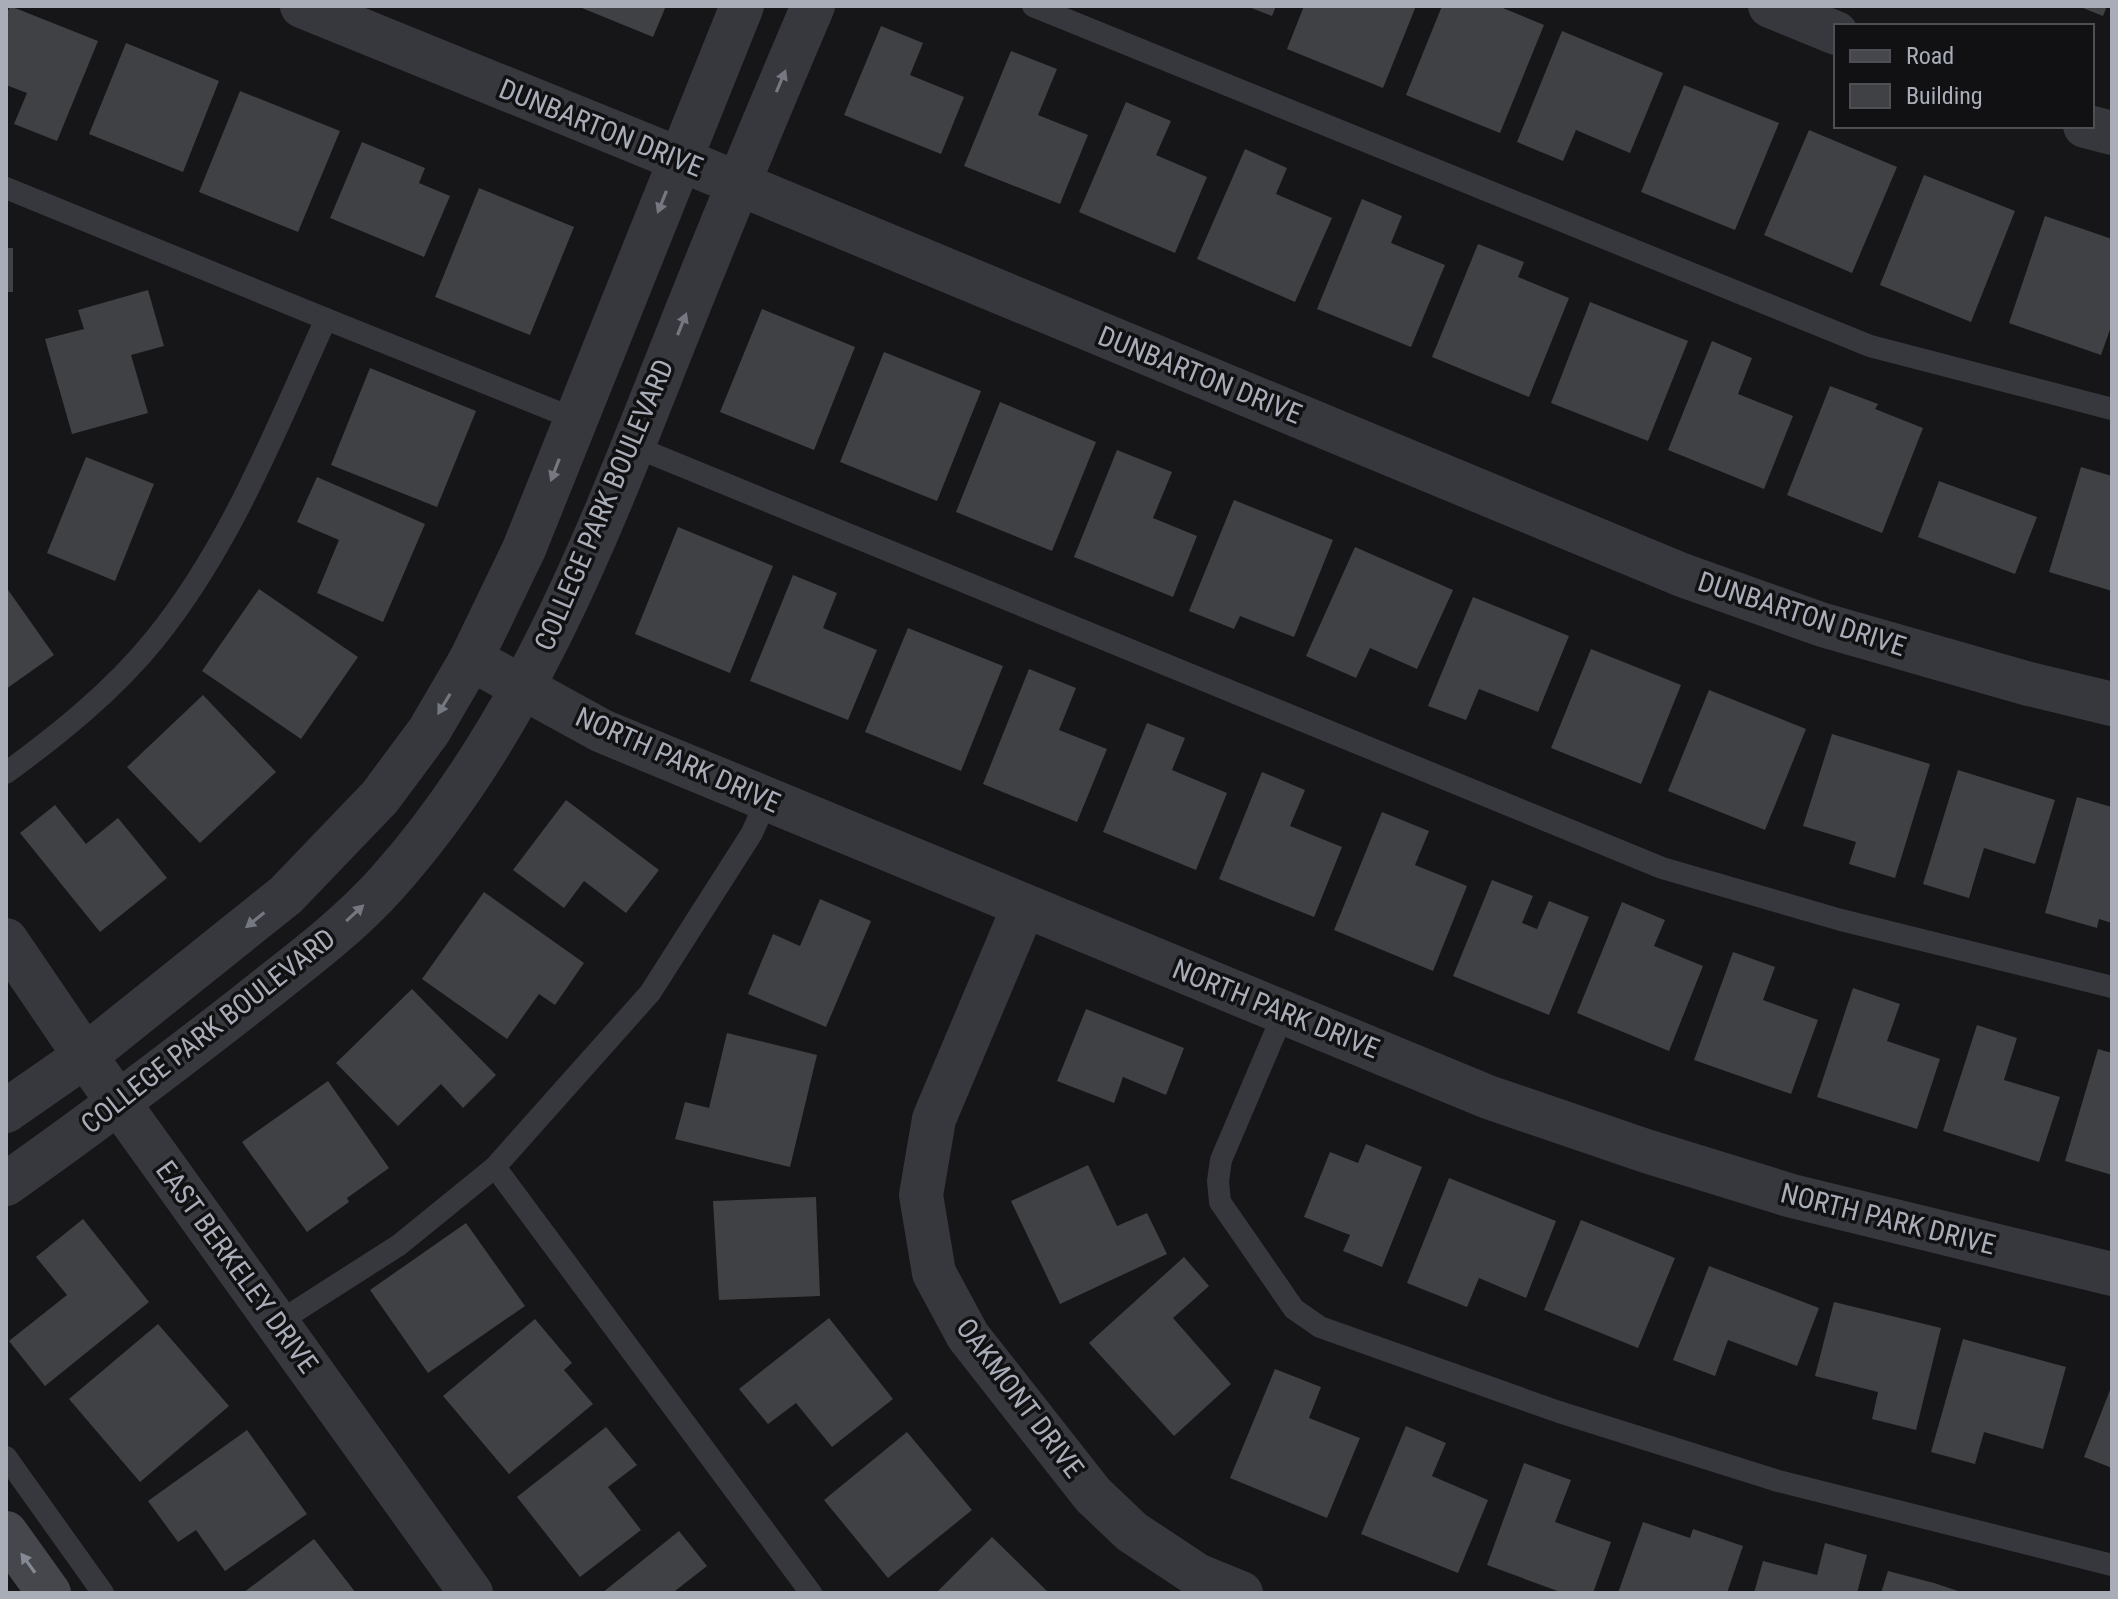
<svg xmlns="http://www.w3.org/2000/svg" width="2118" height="1599" font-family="'Roboto Condensed',sans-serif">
  <rect width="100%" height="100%" fill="#161618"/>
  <g fill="#404145">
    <path d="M10,6L98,41L57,141L14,124L27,93L6,85V16Z"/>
    <path d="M577,6H666L653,37Z"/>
    <path d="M1246,6H1276L1272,16Z"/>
    <path d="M1304,6H1416L1383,88L1287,49Z"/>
    <path d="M1442,6H1498L1544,25L1500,133L1406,95Z"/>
    <path d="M2078,6H2107L2103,16Z"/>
    <path d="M881,26L923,43L910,75L964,97L941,154L844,115Z"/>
    <path d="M1562,31L1663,73L1630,153L1576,130L1563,161L1517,142Z"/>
    <path d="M126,43L219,81L183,172L89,134Z"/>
    <path d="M1011,51L1057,69L1038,115L1088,135L1060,204L964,166Z"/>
    <path d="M1684,85L1779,123L1735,230L1641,192Z"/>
    <path d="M240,91L340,131L298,232L199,192Z"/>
    <path d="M1126,102L1171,121L1156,155L1207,177L1175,253L1079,212Z"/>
    <path d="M1809,130L1897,167L1852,273L1764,235Z"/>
    <path d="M362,142L425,168L419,183L450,196L424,257L330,218Z"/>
    <path d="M1245,149L1287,168L1276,194L1332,218L1295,302L1197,259Z"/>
    <path d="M1924,175L2015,211L1971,322L1880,285Z"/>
    <path d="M479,188L574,227L530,335L435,297Z"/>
    <path d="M1362,199L1402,216L1391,243L1445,265L1411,347L1317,309Z"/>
    <path d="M2045,216L2112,239V324L2101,355L2009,323Z"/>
    <path d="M1478,244L1524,262L1518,277L1569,298L1529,397L1432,357Z"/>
    <rect x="6" y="248" width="7" height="44"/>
    <path d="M148,290L164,346L131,355L148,413L72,434L45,339L84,329L78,310Z"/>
    <path d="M1590,302L1688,341L1648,441L1551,403Z"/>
    <path d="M762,309L855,347L814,450L720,412Z"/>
    <path d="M1712,341L1752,358L1738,394L1793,416L1764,489L1668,450Z"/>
    <path d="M884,352L981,391L937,501L840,462Z"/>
    <path d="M370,368L476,411L437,507L331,465Z"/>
    <path d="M1830,386L1878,404L1875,409L1923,428L1882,533L1787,495Z"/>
    <path d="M1000,402L1096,442L1052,551L956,512Z"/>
    <path d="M1117,450L1172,472L1153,518L1197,536L1173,597L1074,557Z"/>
    <path d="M86,457L154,484L115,581L47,553Z"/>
    <path d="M2081,467L2112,476V591L2049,572Z"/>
    <path d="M317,477L425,524L383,622L317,593L339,540L297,522Z"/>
    <path d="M1939,481L2037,517L2015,574L1918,537Z"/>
    <path d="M1234,500L1333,540L1294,637L1240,616L1234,629L1189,611Z"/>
    <path d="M678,527L773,566L730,673L635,634Z"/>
    <path d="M1355,547L1453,590L1417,669L1370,648L1356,678L1306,656Z"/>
    <path d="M793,575L837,593L823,628L877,650L848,720L750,681Z"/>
    <path d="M6,587L54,655L6,689Z"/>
    <path d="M259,589L358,657L301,739L202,671Z"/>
    <path d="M1473,597L1569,636L1538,712L1479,689L1466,720L1428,706Z"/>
    <path d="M908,628L1003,666L961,771L865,732Z"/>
    <path d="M1591,649L1681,685L1641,784L1551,748Z"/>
    <path d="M1029,669L1076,688L1059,730L1107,749L1077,822L983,784Z"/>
    <path d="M1709,690L1806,729L1765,830L1668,791Z"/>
    <path d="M203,695L276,772L200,843L127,767Z"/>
    <path d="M1147,723L1185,738L1172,770L1227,793L1196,870L1103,832Z"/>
    <path d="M1832,734L1930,764L1895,878L1849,864L1856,842L1803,826Z"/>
    <path d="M1958,770L2055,800L2035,864L1984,848L1969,898L1923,884Z"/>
    <path d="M1262,772L1305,790L1290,826L1342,847L1314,917L1219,879Z"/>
    <path d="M2077,797L2112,807V923L2099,919L2097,928L2045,913Z"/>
    <path d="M566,800L659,870L626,913L584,881L564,908L513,870Z"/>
    <path d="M55,805L86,844L118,818L167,878L100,932L20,833Z"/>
    <path d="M1382,812L1429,831L1415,865L1467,886L1433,971L1334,930Z"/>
    <path d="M1492,880L1533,896L1522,923L1537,929L1549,901L1589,917L1549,1015L1453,976Z"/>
    <path d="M484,892L584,963L555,1005L539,994L507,1039L422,979Z"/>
    <path d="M820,899L871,921L826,1027L748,994L773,934L800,946Z"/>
    <path d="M1622,902L1665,920L1654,946L1703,966L1669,1051L1577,1013Z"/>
    <path d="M1733,952L1775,967L1763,1000L1818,1020L1791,1094L1694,1060Z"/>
    <path d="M1853,988L1900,1004L1887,1041L1940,1059L1917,1129L1817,1097Z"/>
    <path d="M412,989L496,1075L463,1108L441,1084L398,1126L336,1063Z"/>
    <path d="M1086,1009L1184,1048L1166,1095L1123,1077L1114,1103L1057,1081Z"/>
    <path d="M1977,1025L2017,1038L2004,1080L2060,1097L2039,1162L1943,1131Z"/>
    <path d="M727,1033L817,1055L790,1167L675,1139L685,1102L709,1108Z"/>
    <path d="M2098,1049L2112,1053V1175L2065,1161Z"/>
    <path d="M328,1081L389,1168L347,1198L349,1202L307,1232L242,1142Z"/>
    <path d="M1366,1144L1422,1167L1382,1267L1343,1251L1350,1235L1304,1217L1330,1152L1358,1163Z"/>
    <path d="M1088,1165L1117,1226L1147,1213L1167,1254L1060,1304L1011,1201Z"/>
    <path d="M1449,1178L1556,1221L1526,1298L1479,1278L1467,1307L1407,1283Z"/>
    <path d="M816,1197L820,1296L719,1300L713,1201Z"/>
    <path d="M83,1219L149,1302L45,1386L9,1341L67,1295L36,1257Z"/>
    <path d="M1581,1220L1675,1258L1638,1348L1544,1310Z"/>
    <path d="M466,1223L525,1306L428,1373L370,1290Z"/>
    <path d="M1184,1257L1209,1286L1173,1318L1231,1384L1174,1436L1089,1343Z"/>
    <path d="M1709,1266L1819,1308L1797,1366L1728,1340L1715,1376L1673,1360Z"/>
    <path d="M1834,1302L1941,1328L1916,1430L1872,1419L1878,1392L1815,1376Z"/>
    <path d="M829,1318L893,1399L832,1447L796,1403L768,1424L739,1389Z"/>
    <path d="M535,1319L572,1363L564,1370L593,1404L509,1474L443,1396Z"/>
    <path d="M158,1324L229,1406L140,1482L69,1399Z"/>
    <path d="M1963,1339L2066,1367L2043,1449L1984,1432L1975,1464L1931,1452Z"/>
    <path d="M1275,1369L1321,1387L1309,1418L1360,1438L1327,1518L1230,1478Z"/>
    <path d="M2112,1385V1468L2084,1457Z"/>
    <path d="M1406,1426L1446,1443L1432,1476L1488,1500L1458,1573L1361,1534Z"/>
    <path d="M606,1427L637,1465L608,1487L641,1530L580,1577L517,1497Z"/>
    <path d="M247,1430L307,1514L225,1571L196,1530L178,1542L148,1501Z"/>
    <path d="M907,1432L972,1510L888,1578L824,1500Z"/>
    <path d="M1524,1463L1571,1480L1555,1522L1611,1542L1593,1593H1563L1487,1565Z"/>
    <path d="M1643,1522L1690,1538L1693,1529L1743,1546L1727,1593H1618Z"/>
    <path d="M679,1531L707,1566L675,1591L677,1593H602Z"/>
    <path d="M992,1537L1049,1593H936Z"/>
    <path d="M314,1539L356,1593H243Z"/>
    <path d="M1825,1543L1867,1555L1857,1593H1754L1763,1561L1817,1575Z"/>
    <path d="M1888,1571L1934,1583L1964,1593H1881Z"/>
  </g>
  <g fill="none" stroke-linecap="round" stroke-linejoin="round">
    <g stroke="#37383d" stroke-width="22">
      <path d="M1033,6L1870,346L2112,409"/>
      <path d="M6,188L326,319"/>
      <path d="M633,446L1662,868L1841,920L2112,987"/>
      <path d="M6,773C59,734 113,691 155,639C231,545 276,429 326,319L575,419"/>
      <path d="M767,799L752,833L650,993L495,1167L811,1593"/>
      <path d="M1284,1012L1221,1160L1218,1181L1220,1202L1294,1309L1320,1327L1559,1412L1778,1481L2112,1565"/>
      <path d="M277,1323L399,1245L495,1167"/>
      <path d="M6,1457L103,1593"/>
    </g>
    <g stroke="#37383d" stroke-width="44">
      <path d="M302,6L679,159L1682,575L1823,625L2029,684L2112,704"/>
      <path d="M1770,6L1836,33"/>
      <path d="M2085,126L2112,133"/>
      <path d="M471,659L602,731L1488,1097L1646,1151L1792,1196L2112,1274"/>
      <path d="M1024,906L934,1119L921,1195L934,1273L968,1336L1093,1495L1132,1532L1197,1575L1241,1593"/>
      <path d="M6,940L85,1056L471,1593"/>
    </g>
    <g stroke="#37383d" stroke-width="44">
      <path d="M6,1111L85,1056L286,895L380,797L429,731L471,659L524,549L742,6"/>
      <path d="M6,1184C87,1127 165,1068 242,1008C292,968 345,930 387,883C523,731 596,540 670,353C716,237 764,121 813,6"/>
    </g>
    <path stroke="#45474d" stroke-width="44" d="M6,1533L49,1593"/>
  </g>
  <defs><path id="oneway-solid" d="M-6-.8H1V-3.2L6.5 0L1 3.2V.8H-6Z" transform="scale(2)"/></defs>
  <g fill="#757881">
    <use href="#oneway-solid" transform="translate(781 81) rotate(-67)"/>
    <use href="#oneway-solid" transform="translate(662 202) rotate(112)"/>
    <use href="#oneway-solid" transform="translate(682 324) rotate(-68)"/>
    <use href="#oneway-solid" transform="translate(555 470) rotate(111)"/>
    <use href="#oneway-solid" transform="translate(444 704) rotate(121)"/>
    <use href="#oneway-solid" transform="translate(355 913) rotate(-43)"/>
    <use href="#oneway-solid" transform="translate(255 920) rotate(141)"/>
  </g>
  <use fill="#858993" href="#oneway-solid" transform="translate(28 1563) rotate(-126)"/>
  <g text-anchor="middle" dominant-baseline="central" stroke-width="7" stroke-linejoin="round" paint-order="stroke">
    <g font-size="28" fill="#a8adb8" stroke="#111113">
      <text transform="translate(601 128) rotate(22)">DUNBARTON DRIVE</text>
      <text transform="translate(1200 375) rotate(22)">DUNBARTON DRIVE</text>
      <text transform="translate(604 505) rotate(-67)">COLLEGE PARK BOULEVARD</text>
      <text transform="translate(1802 614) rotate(18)">DUNBARTON DRIVE</text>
      <text transform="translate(678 760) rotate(24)">NORTH PARK DRIVE</text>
      <text transform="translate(1276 1009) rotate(22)">NORTH PARK DRIVE</text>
      <text transform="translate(208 1031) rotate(-38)">COLLEGE PARK BOULEVARD</text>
      <text transform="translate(1888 1219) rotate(14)">NORTH PARK DRIVE</text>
      <text transform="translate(237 1267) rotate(54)">EAST BERKELEY DRIVE</text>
      <text transform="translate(1020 1398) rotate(53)">OAKMONT DRIVE</text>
    </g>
  </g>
  <rect width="2118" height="1599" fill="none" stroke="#a8adb8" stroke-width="16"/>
  <rect x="1834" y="24" width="260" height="104" fill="#111113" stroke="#4d4f55" stroke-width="2"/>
  <rect x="1850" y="50" width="40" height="12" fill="#45474d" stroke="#4d4f55" stroke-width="2"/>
  <text x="1906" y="64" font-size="24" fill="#a8adb8">Road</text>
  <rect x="1850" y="84" width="40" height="24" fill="#404145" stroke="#4d4f55" stroke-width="2"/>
  <text x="1906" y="104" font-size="24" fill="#a8adb8">Building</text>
</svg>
